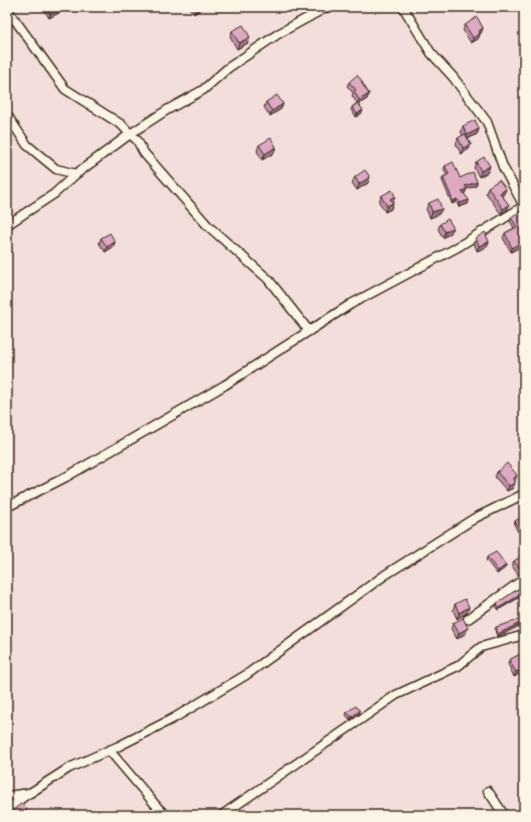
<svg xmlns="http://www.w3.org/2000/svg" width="531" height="822" font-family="'Patrick Hand',sans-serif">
  <rect width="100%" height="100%" fill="#f3dedb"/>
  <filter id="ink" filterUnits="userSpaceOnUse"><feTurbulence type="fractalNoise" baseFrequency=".025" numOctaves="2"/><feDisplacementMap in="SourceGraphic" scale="8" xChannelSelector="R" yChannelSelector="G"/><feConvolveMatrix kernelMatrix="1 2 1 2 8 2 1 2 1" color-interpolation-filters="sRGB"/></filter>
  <g filter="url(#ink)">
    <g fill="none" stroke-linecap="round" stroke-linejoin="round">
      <defs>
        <g id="minor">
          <path d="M7,9L65,89L122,125L130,134L167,110L203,90L228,68L278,34L327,7"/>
          <path d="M7,115L27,145L56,169L76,174L130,134L137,140L144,153L208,226L268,279L309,331"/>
          <path d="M7,225L54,194L76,174"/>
          <path d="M7,507L66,477L225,385L351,304L456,248L524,206L503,167L487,122L453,77L431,53L403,7"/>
          <path d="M468,619L524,579"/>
          <path d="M109,750L159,809L154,815"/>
          <path d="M488,791L504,815"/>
          <path d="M7,796L30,793L69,768L119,746L174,718L246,675L385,575L475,518L524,494"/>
          <path d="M7,809L29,793"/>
          <path d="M159,809L166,815"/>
          <path d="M222,815L396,695L458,666L481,647L524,635"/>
        </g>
      </defs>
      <use href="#minor" stroke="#3b2a1e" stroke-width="11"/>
      <use href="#minor" stroke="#fcf5e5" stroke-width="8"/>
    </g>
    <g fill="#be91a8" stroke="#3b2a1e">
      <path d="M42,7H60L59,13L49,18Z"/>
      <path d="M191,7H202L201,9L194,14L190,9Z"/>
      <path d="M465,25L483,28L481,33L480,34L478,39L471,43L463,30Z"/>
      <path d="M232,31L248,43L237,49L230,37Z"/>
      <path d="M349,82H362L369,94L367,99L359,104L362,113L356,117L351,110L352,107L357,103L352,96L353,93L347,86Z"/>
      <path d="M266,102L283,104L281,109L270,116L264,107Z"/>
      <path d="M463,126L479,129L477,134L468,139L471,144L469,149L461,154L456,144L458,138L463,136L461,132Z"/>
      <path d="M259,145L276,147L274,153L262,160L257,151Z"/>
      <path d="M476,162L488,172L479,177L474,168Z"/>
      <path d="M445,166L460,178L477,182L476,186L466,189L465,193H464L468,204L459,207L456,202L452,204L442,180L443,177L447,175L444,170Z"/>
      <path d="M355,177L368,183L357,190L352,183Z"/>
      <path d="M488,187L504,194L502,196L509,205L507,210L501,214L486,193Z"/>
      <path d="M381,196L393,202L391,209L385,212L379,202Z"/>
      <path d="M429,203L439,214L430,218L426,209Z"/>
      <path d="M524,214V241H523L522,246L511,252L503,238L505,233L514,228L510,221L511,217Z"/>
      <path d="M440,224L451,233L443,238L438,229Z"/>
      <path d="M101,238L115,242L113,247L105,252L99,243Z"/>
      <path d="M476,238L489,242L487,247L477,251L474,243Z"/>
      <path d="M497,472L515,481L513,488L507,491L495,477Z"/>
      <path d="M524,520L518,532L514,524L515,521Z"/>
      <path d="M524,556V574L519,576L512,566L514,561Z"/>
      <path d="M487,557L506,565L505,568L497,574L486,560Z"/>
      <path d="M520,597L498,610L496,606L497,603Z"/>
      <path d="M455,604L467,613L457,619L453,610Z"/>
      <path d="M453,623L466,633L457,639L451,629Z"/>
      <path d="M521,625L497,637L495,630L496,627Z"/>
      <path d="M524,639V671L514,677L508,664L509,660L523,653L520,644L522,640Z"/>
      <path d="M347,712L359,714L350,720L346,715Z"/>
      <path d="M27,809L26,812L22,815H14L12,813L13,810Z"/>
    </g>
    <g fill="#9b7688" stroke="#3b2a1e">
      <path d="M202,7L201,9L194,14L195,12Z"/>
      <path d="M61,9L59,13L49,18L50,14Z"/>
      <path d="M483,28L481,33L480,34L478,39L471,43L473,38L479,31Z"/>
      <path d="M250,37L248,43L237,49L239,43Z"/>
      <path d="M369,94L367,99L357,105L359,100Z"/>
      <path d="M283,104L281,109L270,116L272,111Z"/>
      <path d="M363,110L362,113L356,117L357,114Z"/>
      <path d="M479,129L477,134L465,140L467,135Z"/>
      <path d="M471,144L469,149L461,154L463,148Z"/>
      <path d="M276,147L274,153L262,160L265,154Z"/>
      <path d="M490,166L488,172L479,177L481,171Z"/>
      <path d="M370,177L368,183L357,190L359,184Z"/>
      <path d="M477,182L476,186L464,190L465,186Z"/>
      <path d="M467,189L465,193L461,195L462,191Z"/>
      <path d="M506,189L504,194L498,198L500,193Z"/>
      <path d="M395,196L393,202L388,204L390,199Z"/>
      <path d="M457,199L456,202L452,204L453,201Z"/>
      <path d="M469,200L468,204L459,207L460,203Z"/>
      <path d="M393,203L391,209L385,212L387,206Z"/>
      <path d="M509,205L507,210L501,214L503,209Z"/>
      <path d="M442,209L439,214L430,218L432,212Z"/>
      <path d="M453,227L451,233L443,238L445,232Z"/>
      <path d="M524,237V241L521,242L523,241L522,246L511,252L512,248Z"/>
      <path d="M115,242L113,247L105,252L107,247Z"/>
      <path d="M489,242L487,247L477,251L479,246Z"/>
      <path d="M517,475L515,481L511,484L513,479Z"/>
      <path d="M515,483L513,488L507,491L509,486Z"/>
      <path d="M524,527V529L518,532L519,529Z"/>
      <path d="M506,565L505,568L497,574L498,571Z"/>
      <path d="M524,569V574L519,576L521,570Z"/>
      <path d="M521,594L520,597L498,610L499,608Z"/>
      <path d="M469,607L467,613L457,619L459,613Z"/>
      <path d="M522,622L521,625L497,637L498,634Z"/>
      <path d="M468,628L466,633L457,639L459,633Z"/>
      <path d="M524,668V671L514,677L516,672Z"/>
      <path d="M360,711L359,714L350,720L351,717Z"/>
      <path d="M27,809L26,812L22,815H20Z"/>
    </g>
    <g fill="#dda9c3" stroke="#3b2a1e">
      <path d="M46,7H60L61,9L50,14Z"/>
      <path d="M192,7H202L195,12Z"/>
      <path d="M477,17L483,28L479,31L480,33L473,38L465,25Z"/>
      <path d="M243,25L250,37L239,43L232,31Z"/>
      <path d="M357,75L362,81L361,82L369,94L359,100L354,91L356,90L349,82Z"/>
      <path d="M277,95L283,104L272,111L266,102Z"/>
      <path d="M358,103L363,110L357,114L352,107Z"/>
      <path d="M475,120L479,129L467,135L463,126Z"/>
      <path d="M465,134L471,144L463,148L458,138Z"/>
      <path d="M271,138L276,147L265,154L259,145Z"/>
      <path d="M484,157L490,166L481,171L476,162Z"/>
      <path d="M453,162L460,178L473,172L477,182L465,186L467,189L462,191L469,200L460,203L457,199L453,201L443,177L449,174L445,166Z"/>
      <path d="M365,170L370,177L359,184L355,177Z"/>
      <path d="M499,180L506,189L500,193L509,205L503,209L488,187Z"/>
      <path d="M392,190L395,196L390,199L393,203L387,206L381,196Z"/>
      <path d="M438,199L442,209L432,212L429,203Z"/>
      <path d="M522,210L524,214V237L522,239L523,241L512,248L505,233L517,227L511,217Z"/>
      <path d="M448,219L453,227L445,232L440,224Z"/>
      <path d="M485,232L489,242L479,246L476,238Z"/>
      <path d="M110,233L115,242L107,247L101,238Z"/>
      <path d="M507,463L517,475L513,479L515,483L509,486L497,472Z"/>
      <path d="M522,517L524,520V527L519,529L515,521Z"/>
      <path d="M496,552L506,565L498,571L487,557Z"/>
      <path d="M523,555L524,556V569L521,570L514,561Z"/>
      <path d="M518,589L521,594L499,608L497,603Z"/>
      <path d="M465,599L469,607L459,613L455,604Z"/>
      <path d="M463,618L468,628L459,633L453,623Z"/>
      <path d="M521,619L522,622L498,634L496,627Z"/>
      <path d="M524,639V647L522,640Z"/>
      <path d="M524,652V668L516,672L509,660Z"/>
      <path d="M356,706L360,711L351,717L347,712Z"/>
      <path d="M22,803L27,809L20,815H18L13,810Z"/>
    </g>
  </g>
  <rect width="531" height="822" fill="none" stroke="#fcf5e5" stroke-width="24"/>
  <rect x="12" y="12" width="507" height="798" fill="none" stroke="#3b2a1e" stroke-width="1.5" filter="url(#ink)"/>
</svg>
